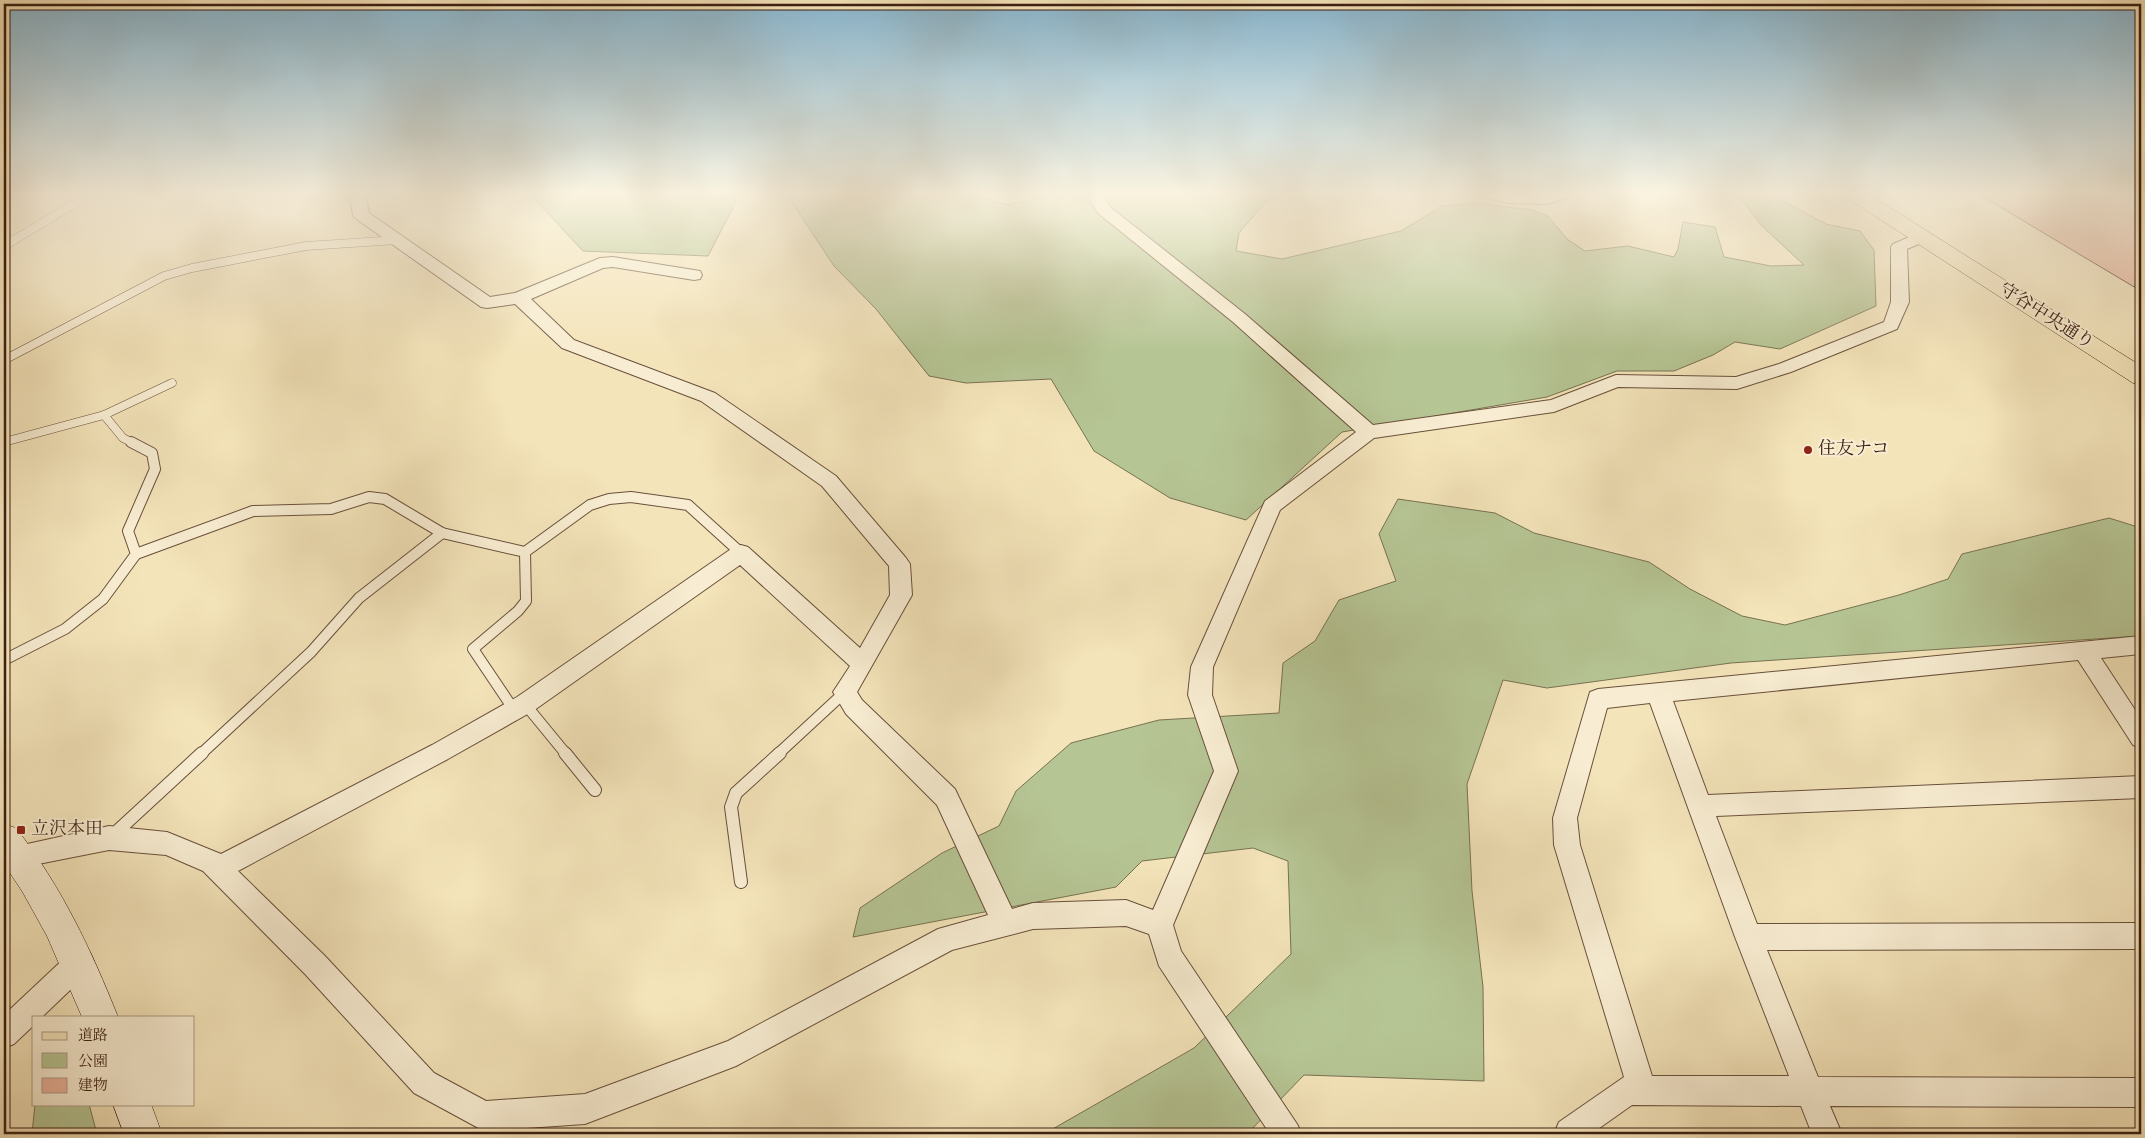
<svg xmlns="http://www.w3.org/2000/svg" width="2145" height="1138" font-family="'Sorts Mill Goudy','Noto Serif JP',serif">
  <rect width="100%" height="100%" fill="#f4e4ba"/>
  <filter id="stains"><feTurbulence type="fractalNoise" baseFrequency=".004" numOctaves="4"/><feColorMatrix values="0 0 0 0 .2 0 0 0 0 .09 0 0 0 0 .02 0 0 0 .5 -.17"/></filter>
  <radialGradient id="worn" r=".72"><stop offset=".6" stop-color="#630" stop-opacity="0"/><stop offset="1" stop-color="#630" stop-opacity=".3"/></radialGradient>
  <g fill="#b6c594" stroke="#787252">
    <path d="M528,192H741L708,256L583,251Z"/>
    <path d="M789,192H958L1009,205L1058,192H1282L1265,203L1239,233L1236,251L1282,259L1401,231L1442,206L1473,203L1533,210L1548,216L1567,239L1585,251L1628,246L1674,257L1678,249L1683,222L1715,227L1724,257L1771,266L1804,265L1763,227L1735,192H1767L1826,224L1860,231L1874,250L1876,306L1780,349L1735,342L1713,355L1674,371H1617L1547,397L1342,432L1246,520L1170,498L1094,451L1051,379L966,383L929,376L876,309L834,266L789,198Z"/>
    <path d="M1398,499L1495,513L1534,533L1649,562L1690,589L1742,616L1785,625L1899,595L1948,579L1962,554L2109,518L2141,528V636L1731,663L1547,688L1503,680L1467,784L1472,891L1483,987L1484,1081L1304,1075L1247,1134H1044L1194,1048L1291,954L1288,861L1253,848L1142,861L1116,887L853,937L860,908L942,853L999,826L1016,791L1071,743L1159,720L1279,713L1283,663L1315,641L1339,600L1396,581L1379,534Z"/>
    <path d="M35,1104H89L97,1134H32Z"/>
  </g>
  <path fill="#e9b29a" stroke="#3b1e11" d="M1975,192H2141V291Z"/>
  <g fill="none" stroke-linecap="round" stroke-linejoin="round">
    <defs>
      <g id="lane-far2">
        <path d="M4,246L94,192"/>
        <path d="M4,360L164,276L192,268L306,246L397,240"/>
        <path d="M104,415L123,438L133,443"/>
        <path d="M4,442L104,415L172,383"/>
      </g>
      <g id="lane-far1">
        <path d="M136,554L253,511L331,509L369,497L385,499L442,533L525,552L590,505L609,499L631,497L688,505L741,553"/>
        <path d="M4,660L65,629L103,599L136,554L128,531L155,469L152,453L131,442"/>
        <path d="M525,704L566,754"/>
        <path d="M514,710L473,649L518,611L526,601L525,552"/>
        <path d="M201,754L311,652L359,598L442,533"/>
        <path d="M778,754L845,692"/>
      </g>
      <g id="lane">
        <path d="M565,753L595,790"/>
        <path d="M112,836L202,753"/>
        <path d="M741,882L731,807L736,793L780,753"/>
      </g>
      <g id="street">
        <path d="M349,192H365L369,213L490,297L515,293L600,258L613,257L700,271L702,275L700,279L694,280L613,267L603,268L531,299L574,340L715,393L836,476L906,558L910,564L912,595L857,692L862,700L955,789L1012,909L1033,903L1126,900L1153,910L1214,771L1188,695L1191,667L1265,501L1356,432L1233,322L1098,213L1085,192H1101L1110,207L1245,314L1373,425L1551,400L1616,375L1736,377L1779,364L1884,322L1891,302V247L1893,244L1914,235H1926L1928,238L1926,241L1907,249L1909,302L1897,329L1791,372L1737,389L1618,387L1554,412L1374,438L1280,510L1213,667L1212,695L1238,771L1173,925L1181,951L1297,1124L1302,1134H1270L1159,966L1149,934L1126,926L1033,929L952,950L736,1066L585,1124L484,1131L414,1093L305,974L203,871L166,855L109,850L18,868L9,864L5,856L9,848L109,826L167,832L221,854L432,745L517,697L734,547L741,545L748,547L860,648L890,595L889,566L822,486L701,401L562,348L515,304L487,308L481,307L355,218L353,215ZM740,565L850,666L833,692L846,714L937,805L988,915L938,929L728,1041L585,1094L486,1101L434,1073L325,956L238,871L448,759L533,711Z"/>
        <path d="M1470,192L1547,194L1553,192H1577L1575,195L1548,204L1509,203L1472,195Z"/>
        <path d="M2141,636V654L2101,658L2141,719V748L2133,745L2078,660L1673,701L1708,795L2141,776V798L1716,816L1757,924L2141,923V949L1767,950L1818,1077L2141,1078V1107L1830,1106L1842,1134H1812L1801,1106L1632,1105L1591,1134H1554L1559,1122L1624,1077L1554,845L1553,818L1590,692L1598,689ZM1650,703L1735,937L1789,1076H1652L1580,845L1577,818L1607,708Z"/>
        <path d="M80,949L90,953L94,962L90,971L42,1017H34V1025L14,1044L4,1048V1015L70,953Z"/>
      </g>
      <g id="secondary">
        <path d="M4,824L16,828C61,886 91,949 118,1017H82L47,936L22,891L4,864Z"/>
        <path d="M113,1104H151L162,1134H124Z"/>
      </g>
      <path id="primary" d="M1841,192H1865L2141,366V385L2133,383L1844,196Z"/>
    </defs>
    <use href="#lane-far2" stroke="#69503b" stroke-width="9"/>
    <use href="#lane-far1" stroke="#69503b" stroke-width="12"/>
    <use href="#lane" stroke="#69503b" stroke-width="14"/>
    <use href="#street" stroke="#69503b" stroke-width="2"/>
    <use href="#secondary" stroke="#3b1e11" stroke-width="1"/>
    <use href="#primary" stroke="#3b1e11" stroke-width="1"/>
    <use href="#lane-far2" stroke="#f8edd2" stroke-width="8"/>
    <use href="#lane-far1" stroke="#f8edd2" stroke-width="10"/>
    <use href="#lane" stroke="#f8edd2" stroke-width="12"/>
    <use href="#street" fill="#f8edd2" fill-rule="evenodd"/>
    <use href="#secondary" fill="#f8edd2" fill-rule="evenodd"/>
    <use href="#primary" fill="#f4e4ba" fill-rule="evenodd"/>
  </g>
  <linearGradient id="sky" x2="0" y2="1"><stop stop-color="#89b8d2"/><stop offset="0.55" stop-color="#faf3e0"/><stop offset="1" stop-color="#faf3e0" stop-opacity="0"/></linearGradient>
  <rect width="2145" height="352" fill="url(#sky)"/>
  <g fill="#8f2418" stroke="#f8edd2" stroke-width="2">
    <circle cx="1808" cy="450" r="5"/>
    <rect x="16" y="825" width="10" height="10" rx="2.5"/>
  </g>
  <g text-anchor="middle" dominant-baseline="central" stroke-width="4" stroke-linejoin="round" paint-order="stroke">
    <g font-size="18" fill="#3b1e11" stroke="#f8edd2">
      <text transform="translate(2046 317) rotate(32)">守谷中央通り</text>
    </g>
    <g font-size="18" fill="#3b1e11" stroke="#f8edd2" text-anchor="start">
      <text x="1818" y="450">住友ナコ</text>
      <text x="31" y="830">立沢本田</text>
    </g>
  </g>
  <rect width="2145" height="1138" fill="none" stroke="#f4e4ba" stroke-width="20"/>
  <rect x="5" y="5" width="2135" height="1128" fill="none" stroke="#3b1e11" stroke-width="2.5"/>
  <rect x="10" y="10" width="2125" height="1118" fill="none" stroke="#3b1e11"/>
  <rect x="32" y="1016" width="162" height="90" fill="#f8edd2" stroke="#ac9a85"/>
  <rect x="42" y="1032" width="25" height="8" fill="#f4e4ba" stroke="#ac9a85"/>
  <text x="78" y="1040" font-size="15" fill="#3b1e11">道路</text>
  <rect x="42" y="1053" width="25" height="15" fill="#b6c594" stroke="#ac9a85"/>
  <text x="78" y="1066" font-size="15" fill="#3b1e11">公園</text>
  <rect x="42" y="1078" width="25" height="15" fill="#e9b29a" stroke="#ac9a85"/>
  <text x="78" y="1090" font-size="15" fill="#3b1e11">建物</text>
  <rect width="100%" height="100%" filter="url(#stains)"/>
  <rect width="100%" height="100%" fill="url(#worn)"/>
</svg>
